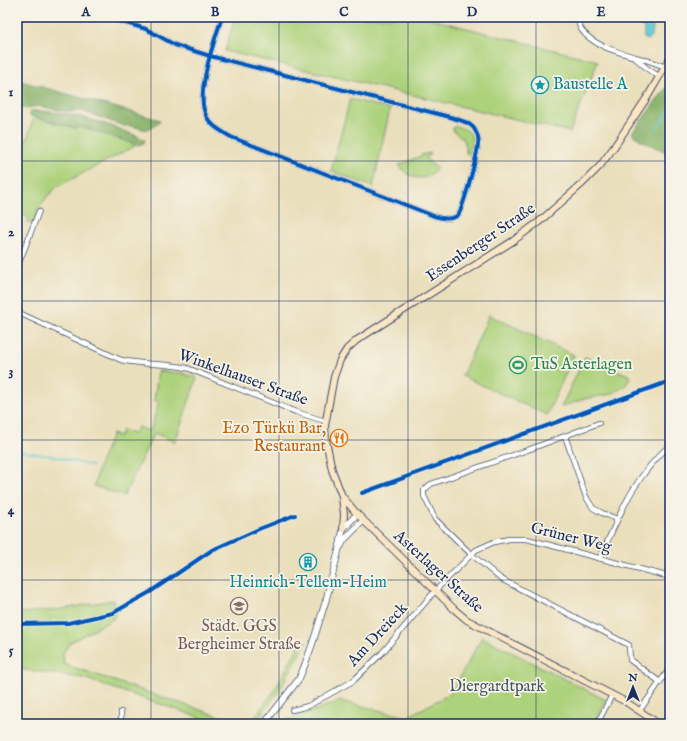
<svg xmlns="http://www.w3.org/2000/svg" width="687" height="741" font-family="'IM FELL English',serif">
  <rect width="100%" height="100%" fill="#f7f3e8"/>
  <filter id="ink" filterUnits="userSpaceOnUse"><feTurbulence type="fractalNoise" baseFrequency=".025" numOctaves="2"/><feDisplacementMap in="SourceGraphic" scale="8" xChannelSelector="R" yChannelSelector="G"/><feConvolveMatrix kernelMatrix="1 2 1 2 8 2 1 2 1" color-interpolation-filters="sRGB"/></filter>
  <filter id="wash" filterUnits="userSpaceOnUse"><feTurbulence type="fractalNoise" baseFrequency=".012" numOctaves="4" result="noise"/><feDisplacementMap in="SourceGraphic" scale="16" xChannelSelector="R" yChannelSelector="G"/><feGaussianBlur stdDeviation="0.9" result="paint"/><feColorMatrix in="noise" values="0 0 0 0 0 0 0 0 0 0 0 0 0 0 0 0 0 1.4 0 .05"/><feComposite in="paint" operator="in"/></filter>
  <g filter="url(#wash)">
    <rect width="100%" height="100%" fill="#eadfbb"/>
    <g fill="#add27c" stroke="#64806d">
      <path d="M235,17H423L598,61L570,132L225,51Z"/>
      <path d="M350,99L390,109L373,187L331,171Z"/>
      <path d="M34,117L75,128L81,126L135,143V146L55,188V189C43,199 38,210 32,224L27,222L28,217L17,213V138L27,140Z"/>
      <path d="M455,126C471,130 475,135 472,152L469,154L466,153C465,138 465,140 453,131V128Z"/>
      <path d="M430,153L431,155L426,157L430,163L437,168C425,184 409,179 399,165L421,156V155Z"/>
      <path d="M489,315L574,355L547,415L462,376Z"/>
      <path d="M585,357L631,376L626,385L612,394L584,399L561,407Z"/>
      <path d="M158,371L181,373L197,378L175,442L154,433L124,496L94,486L99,466L112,434L120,436L122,430L134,434L138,427L150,431L159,402L154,400Z"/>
      <path d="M113,600L115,614L113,619L71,642L63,653L64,664L242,724H219L83,678L17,669V613L57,610Z"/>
      <path d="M482,637L606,700L594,724H278L280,722L341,701L407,717L451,693Z"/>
      <path d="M302,640L307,641L278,693L254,724H250L274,691Z"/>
    </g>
    <g fill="#8ab46c" stroke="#527265">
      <path d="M17,80L160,120C146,138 141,124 124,126L79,110L68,112L39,106L17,109Z"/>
      <path d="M670,83V146L666,152L640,140L632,133Z"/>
      <path d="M30,111C65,110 113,124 145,140L144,143L138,145L81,127L75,128L34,117L30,116Z"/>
    </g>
    <path fill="#5ac7d0" stroke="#3a7b97" d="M640,17H652C653,25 655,35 647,40L644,38V29L638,23H640Z"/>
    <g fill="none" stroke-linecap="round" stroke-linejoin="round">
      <g stroke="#5ac7d0" stroke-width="1.5">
        <path d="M656,129L670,109"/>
        <path d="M17,451L52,456L92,466"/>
      </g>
    </g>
  </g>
  <g filter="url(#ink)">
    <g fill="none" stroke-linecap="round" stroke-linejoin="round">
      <defs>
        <g id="minor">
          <path d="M106,17L146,29L175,45L210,56L450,117C459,120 472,122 476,132C478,135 479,140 478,144C478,153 463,209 458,215C451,221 441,218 434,216L231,137C221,131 209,125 205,113C196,91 215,39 222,17"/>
          <path d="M576,17C578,21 579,25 581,29C597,53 641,55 665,67"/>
          <path d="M635,58L649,70L660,77"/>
          <path d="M17,268L39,211"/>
          <path d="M17,312L121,360C144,365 164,363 187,368L296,412L325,421"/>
          <path d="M599,423L533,448L431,484L424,490V496L435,519L471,554L501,579L629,645L630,660L660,682"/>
          <path d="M565,436L586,497L593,508L602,513L617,519"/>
          <path d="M600,558C620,514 633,478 670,445"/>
          <path d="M292,710L308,706L353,681L382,653L435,591L476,550L494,542L509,539H527L670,577"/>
          <path d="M640,710L670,668"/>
          <path d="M121,712V724"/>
          <path d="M597,724L612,695"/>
        </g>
        <g id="tertiary">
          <path d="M341,546L344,540L363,521"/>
          <path d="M264,724L299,679L304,667L313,642L326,600L339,549L343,529L357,514"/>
        </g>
        <g id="secondary">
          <path d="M342,497L344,514L343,529"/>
          <path d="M659,724L626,702L467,620L454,609L357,514L342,496L332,470L326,440L325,426L330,398L334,377L340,360L347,349L357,340L513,241L540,221L583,183L600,166L614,147L648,96L670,58"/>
        </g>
      </defs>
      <use href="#minor" stroke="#3a496c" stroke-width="6"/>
      <use href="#tertiary" stroke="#3a496c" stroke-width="7"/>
      <use href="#secondary" stroke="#3a496c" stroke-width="8"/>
      <use href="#minor" stroke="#fff" stroke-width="4.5"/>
      <use href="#tertiary" stroke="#fff" stroke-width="5.5"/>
      <use href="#secondary" stroke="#fbe6c4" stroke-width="6"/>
      <defs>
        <g id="cycleway">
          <path d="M106,17L146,29L175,45L210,56L450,117C459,120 472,122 476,132C478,135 479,140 478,144C478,153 463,209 458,215C451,221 441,218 434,216L231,137C221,131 209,125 205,113C196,91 215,39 222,17"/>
          <path d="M362,493L670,381"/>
          <path d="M17,624L68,623L113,613L150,592L212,550L259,529L295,515"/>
        </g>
      </defs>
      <use href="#cycleway" stroke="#f7f3e8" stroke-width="6"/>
      <use href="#cycleway" stroke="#0057b8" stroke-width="4"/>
    </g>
  </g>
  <path fill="none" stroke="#1b2f5e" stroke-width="1" stroke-opacity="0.55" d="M151,17V724M279,17V724M408,17V724M536,17V724M17,161H670M17,301H670M17,440H670M17,580H670"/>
  <defs>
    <symbol id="sight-ring" viewBox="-11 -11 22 22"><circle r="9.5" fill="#f7f3e8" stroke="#0f9aa8" stroke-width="1.5"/><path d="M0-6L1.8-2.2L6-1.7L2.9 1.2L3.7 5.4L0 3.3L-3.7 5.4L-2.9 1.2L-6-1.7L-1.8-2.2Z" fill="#0f9aa8"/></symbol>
    <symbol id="stadium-ring" viewBox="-11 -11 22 22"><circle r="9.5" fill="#f7f3e8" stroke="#2e9e5b" stroke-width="1.5"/><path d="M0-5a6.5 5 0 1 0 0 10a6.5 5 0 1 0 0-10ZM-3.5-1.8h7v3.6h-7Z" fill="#2e9e5b"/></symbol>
    <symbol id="restaurant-ring" viewBox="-11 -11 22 22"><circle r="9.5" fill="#f7f3e8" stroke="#e8710a" stroke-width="1.5"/><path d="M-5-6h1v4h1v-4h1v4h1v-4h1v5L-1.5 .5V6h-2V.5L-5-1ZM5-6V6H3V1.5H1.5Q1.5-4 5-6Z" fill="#e8710a"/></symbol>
    <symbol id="building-ring" viewBox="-11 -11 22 22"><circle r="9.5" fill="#f7f3e8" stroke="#0f9aa8" stroke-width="1.5"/><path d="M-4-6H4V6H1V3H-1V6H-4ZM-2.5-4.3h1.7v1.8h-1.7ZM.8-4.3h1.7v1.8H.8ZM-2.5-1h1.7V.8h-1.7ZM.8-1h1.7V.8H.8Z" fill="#0f9aa8"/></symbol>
    <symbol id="school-ring" viewBox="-11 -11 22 22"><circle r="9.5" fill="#f7f3e8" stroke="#8d6e63" stroke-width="1.5"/><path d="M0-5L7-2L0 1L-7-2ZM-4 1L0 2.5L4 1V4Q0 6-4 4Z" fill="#8d6e63"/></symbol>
  </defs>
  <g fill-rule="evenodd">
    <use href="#sight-ring" x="530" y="75" width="20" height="20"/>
    <use href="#stadium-ring" x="508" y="355" width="20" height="20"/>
    <use href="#restaurant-ring" x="329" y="428" width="20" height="20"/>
    <use href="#building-ring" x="298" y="552" width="20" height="20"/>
    <use href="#school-ring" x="229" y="596" width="20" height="20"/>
  </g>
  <g text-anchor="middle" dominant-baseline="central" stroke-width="3.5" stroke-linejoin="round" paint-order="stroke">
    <g font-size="16" fill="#0d838f" stroke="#f7f3e8" text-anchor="start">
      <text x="553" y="85">Baustelle A</text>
      <text x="308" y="583" text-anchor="middle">Heinrich-Tellem-Heim</text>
    </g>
    <g font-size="16" fill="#1b2f5e" stroke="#f7f3e8">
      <text transform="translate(481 243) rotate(-34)">Essenberger Straße</text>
      <text transform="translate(243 378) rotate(20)">Winkelhauser Straße</text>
      <text transform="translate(571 538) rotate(14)">Grüner Weg</text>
      <text transform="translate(438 572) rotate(42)">Asterlager Straße</text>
      <text transform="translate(378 635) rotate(-47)">Am Dreieck</text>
    </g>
    <g font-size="16" fill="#27864d" stroke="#f7f3e8" text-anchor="start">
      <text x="531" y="365">TuS Asterlagen</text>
    </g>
    <g font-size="16" fill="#c56008" stroke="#f7f3e8" text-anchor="end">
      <text x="326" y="429">Ezo Türkü Bar,<tspan x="326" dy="18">Restaurant</tspan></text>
    </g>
    <g font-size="16" fill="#785e54" stroke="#f7f3e8">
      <text x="239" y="627">Städt. GGS<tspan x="239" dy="18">Bergheimer Straße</tspan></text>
    </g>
    <g font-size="16" fill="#405866" stroke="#f7f3e8">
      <text x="497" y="687">Diergardtpark</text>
    </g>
  </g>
  <rect width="687" height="741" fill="none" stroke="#f7f3e8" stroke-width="44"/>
  <g transform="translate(633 687)" stroke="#f7f3e8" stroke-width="3" paint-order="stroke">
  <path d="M0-3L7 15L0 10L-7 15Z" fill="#1b2f5e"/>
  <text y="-6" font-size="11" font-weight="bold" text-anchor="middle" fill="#1b2f5e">N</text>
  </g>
  <rect x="22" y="22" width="643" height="697" fill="none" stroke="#1b2f5e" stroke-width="1.5"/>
  <g font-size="13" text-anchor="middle" font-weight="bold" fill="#1b2f5e">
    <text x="86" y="16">A</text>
    <text x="215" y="16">B</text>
    <text x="344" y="16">C</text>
    <text x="472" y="16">D</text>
    <text x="601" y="16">E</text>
    <text x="11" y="96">1</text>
    <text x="11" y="236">2</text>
    <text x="11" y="375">3</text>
    <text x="11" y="514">4</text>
    <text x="11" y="654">5</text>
  </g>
</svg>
